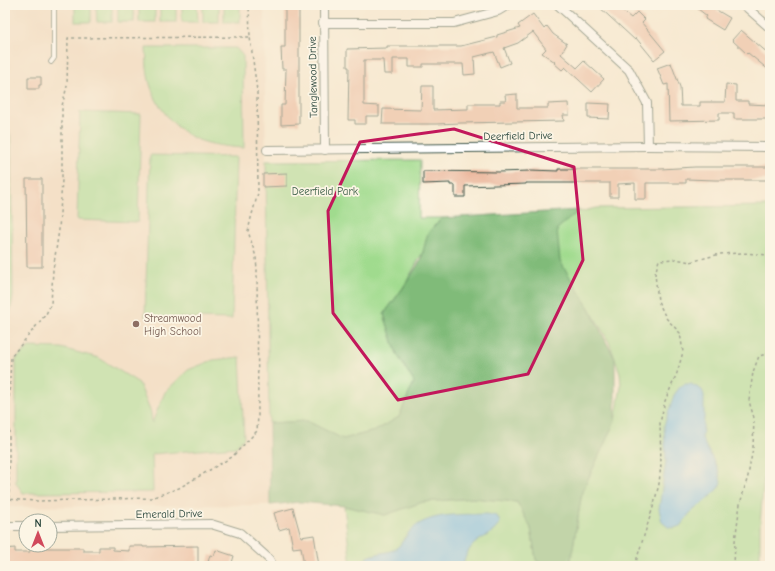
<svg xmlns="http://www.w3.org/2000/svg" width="775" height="571" font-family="'Comic Neue',sans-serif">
  <rect width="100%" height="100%" fill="#fcf5e5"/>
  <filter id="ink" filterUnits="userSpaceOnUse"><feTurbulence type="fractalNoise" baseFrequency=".025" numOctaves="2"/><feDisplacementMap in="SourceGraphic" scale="8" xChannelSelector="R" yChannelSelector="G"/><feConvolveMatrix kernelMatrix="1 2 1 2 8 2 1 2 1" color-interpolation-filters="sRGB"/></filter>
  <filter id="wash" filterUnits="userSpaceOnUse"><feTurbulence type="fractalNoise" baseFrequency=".012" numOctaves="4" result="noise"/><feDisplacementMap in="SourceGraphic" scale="16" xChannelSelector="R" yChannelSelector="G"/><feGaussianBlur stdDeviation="0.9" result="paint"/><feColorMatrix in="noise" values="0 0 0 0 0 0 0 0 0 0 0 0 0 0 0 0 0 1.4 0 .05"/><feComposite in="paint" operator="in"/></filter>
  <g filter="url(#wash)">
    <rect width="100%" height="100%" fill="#f7ead2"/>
    <path fill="#efd6bb" d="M5,5H264L270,505L5,507Z"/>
    <g fill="#a0db8e" stroke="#608c61">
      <rect x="75" y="5" width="16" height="17"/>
      <path d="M96,5H112V22H97Z"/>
      <rect x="118" y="5" width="16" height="17"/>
      <rect x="139" y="5" width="16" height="17"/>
      <rect x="160" y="5" width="16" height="17"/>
      <path d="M182,5H197L198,22H182Z"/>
      <rect x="203" y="5" width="16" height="17"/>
      <rect x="224" y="5" width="16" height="17"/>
      <path d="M146,48H236L243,56L244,148C228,147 211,145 196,139C172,128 152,101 148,75C146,66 147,57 146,48Z"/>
      <path d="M80,112L141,114L138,222L77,220Z"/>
      <path d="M5,122L10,135L11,145L13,296L10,313L5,326Z"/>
      <path d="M150,155L236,157L232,319L145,317Z"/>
      <path d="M420,160L419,218H442L403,288L384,314L397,354L414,382L399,417L375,431L343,439L307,421L269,423L266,161Z"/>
      <path d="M770,206V401L760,525V566H570L582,492L615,421L621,386L620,373L609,342L589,308L565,273L555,249L556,229L570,214L596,208Z"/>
      <path d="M29,347L61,348L99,358L139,383L151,413L152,423L165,392L188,370L213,360L240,357L244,438L236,447L152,454L153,492L23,493L16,483V359Z"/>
      <path d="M473,498L517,502L531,528L536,560L544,566H351L344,506L385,515L423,502Z"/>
    </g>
    <path fill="#80bb79" stroke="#507c56" d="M580,210L557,229L560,261L589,308L615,359V421L582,492L570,566H544L536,560L531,528L517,502L473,498L423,502L385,515L344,506L300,502L270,505L269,423L307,421L343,439L375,431L399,417L414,382L397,354L384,314L403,288L421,260L428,232L442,218Z"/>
    <g fill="#6ebae7" stroke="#467c8e">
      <path d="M685,384H691L702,390L704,395V418L702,438L704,443L718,469L721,482L719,487L711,496L690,513L680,526L674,528L668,527L662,522L659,509L666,461L664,426L674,395L680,387Z"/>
      <path d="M487,514L497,516L500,522C495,534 483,536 474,544C467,551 465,558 462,566H361C364,552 384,555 395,549C402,545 406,534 413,528C433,512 462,515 487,514Z"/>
    </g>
    <g id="blocks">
      <g fill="#e9b196">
        <path d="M285,5H299V124L281,125V105H285L286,69H282L281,47H285Z"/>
        <path d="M597,5H615L631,18L637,12L645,20L642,23L665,51L654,60L636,38L635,40Z"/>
        <path d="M693,5H708L730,18L723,30L705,19L707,16Z"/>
        <path d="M533,14L544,29L547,26L553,34L567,44L561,54L577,68L584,61L604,79L592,92L565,67L562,70L554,63L555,62L542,53L546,49L533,32L518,43L504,48L510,63L500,67L494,52L474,57L475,74L464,75L463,64H423V67H409V59H393V74H384L383,60H364V105L379,106V116H366V124H355V120H348L349,67H347V49L387,48V46H461L497,37V35L520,28L518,25Z"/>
        <path d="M741,30L770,55V71L748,53L747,54L732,40Z"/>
        <path d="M671,63L680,87L681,106H700V102H725L726,84L736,85V101H748V104L770,105V119H734V113H719V120L669,121L668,84L664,85L657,68Z"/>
        <path d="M28,77H41V85H39V89H28Z"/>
        <path d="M422,86H433V110L468,109V104H500V101H506L505,95L517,94V108H548V104L568,103L569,115H563L564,121L461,123L436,124H382L383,109L421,110Z"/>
        <path d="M588,103L610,104L609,119L588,118Z"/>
        <path d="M695,167H770V180H715L686,179V183H646V199H635V183L618,184V197H610V183H526V184L465,186V197H455V185H450V183L423,184V171L499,172L530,171V170L558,171V169H661Z"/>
        <path d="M287,173V186L263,187V174Z"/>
        <path d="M26,179H42V267H27Z"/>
        <path d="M293,508L301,537L314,535L319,566H304L301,547L293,548L289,527L279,530L274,513Z"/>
        <path d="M129,546H143V547L198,546V566H5V549L15,548V552H30V548H83V551H99V547H113V550L129,551Z"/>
        <path d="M216,550L234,556L231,566H207L210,555L214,556Z"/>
      </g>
    </g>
  </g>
  <g filter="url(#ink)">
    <use href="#blocks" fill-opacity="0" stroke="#3f574c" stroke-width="1"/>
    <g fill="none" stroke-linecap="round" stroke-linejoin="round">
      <defs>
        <path id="lane" d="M51,62L54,58V5"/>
        <g id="street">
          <path d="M324,5L325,150"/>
          <path d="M558,5L629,70L647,103L648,146"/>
          <path d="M744,5L770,28"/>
          <path d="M323,23H454L498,11L508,5"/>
          <path d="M267,150L648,146L770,147"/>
          <path d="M5,526H26"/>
          <path d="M50,526L211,524L240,533L269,559L273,566"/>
        </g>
      </defs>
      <use href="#lane" stroke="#3f574c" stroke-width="5.5"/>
      <use href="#street" stroke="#3f574c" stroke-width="10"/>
      <g stroke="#3f574c" stroke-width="1.5" stroke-dasharray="3 3" stroke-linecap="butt">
        <path d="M5,499L37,501L151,498L179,488L232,457L257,431L258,416L257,270L256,257L248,231L251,218L258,193L257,91L250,37L249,5"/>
        <path d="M9,499V401L11,357L46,314L51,304L53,270L59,230L62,180V106L67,86L68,38L250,37"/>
        <path d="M636,566L637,558L654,504L659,484L661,464L660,423L665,401L677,373L683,352L680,333L666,318L658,301L655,274L659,260L676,259L690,262L720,254L742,253L770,255"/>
        <path d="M734,566L735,541L740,504L748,476L753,448L754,418L749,401L753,372L759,356L770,353"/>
      </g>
      <use href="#lane" stroke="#fff" stroke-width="4"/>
      <use href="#street" stroke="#fff" stroke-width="8"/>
    </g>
  </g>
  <path d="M0 0H775V571H0ZM454,129L574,167L583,260L528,374L398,400L333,313L328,211L360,142Z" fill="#f7ead2" fill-opacity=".55" fill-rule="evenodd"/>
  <path fill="none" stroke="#c2185b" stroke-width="3" stroke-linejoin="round" d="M454,129L574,167L583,260L528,374L398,400L333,313L328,211L360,142Z"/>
  <circle fill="#8d6e63" stroke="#fcf5e5" stroke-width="1.5" cx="136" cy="324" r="4"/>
  <g text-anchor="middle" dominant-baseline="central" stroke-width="3.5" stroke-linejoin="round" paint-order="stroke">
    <g font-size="11" fill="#1f3d34" stroke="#fcf5e5">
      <text transform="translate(313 77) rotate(-91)">Tanglewood Drive</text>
      <text transform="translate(518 136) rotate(-1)">Deerfield Drive</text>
      <text transform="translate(169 514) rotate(-1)">Emerald Drive</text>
    </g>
    <g font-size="11" fill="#395d46" stroke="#fcf5e5">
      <text x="325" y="191">Deerfield Park</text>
    </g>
    <g font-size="11" fill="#785e54" stroke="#fcf5e5" text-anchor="start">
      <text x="144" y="318">Streamwood<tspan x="144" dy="13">High School</tspan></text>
    </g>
  </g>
  <rect width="775" height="571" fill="none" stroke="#fcf5e5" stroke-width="20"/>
  <g transform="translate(38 533)"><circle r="19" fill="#fcf5e5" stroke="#a4ab9e"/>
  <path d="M0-3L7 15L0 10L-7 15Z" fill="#d1495b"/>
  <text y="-6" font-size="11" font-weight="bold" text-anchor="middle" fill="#1f3d34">N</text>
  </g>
</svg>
